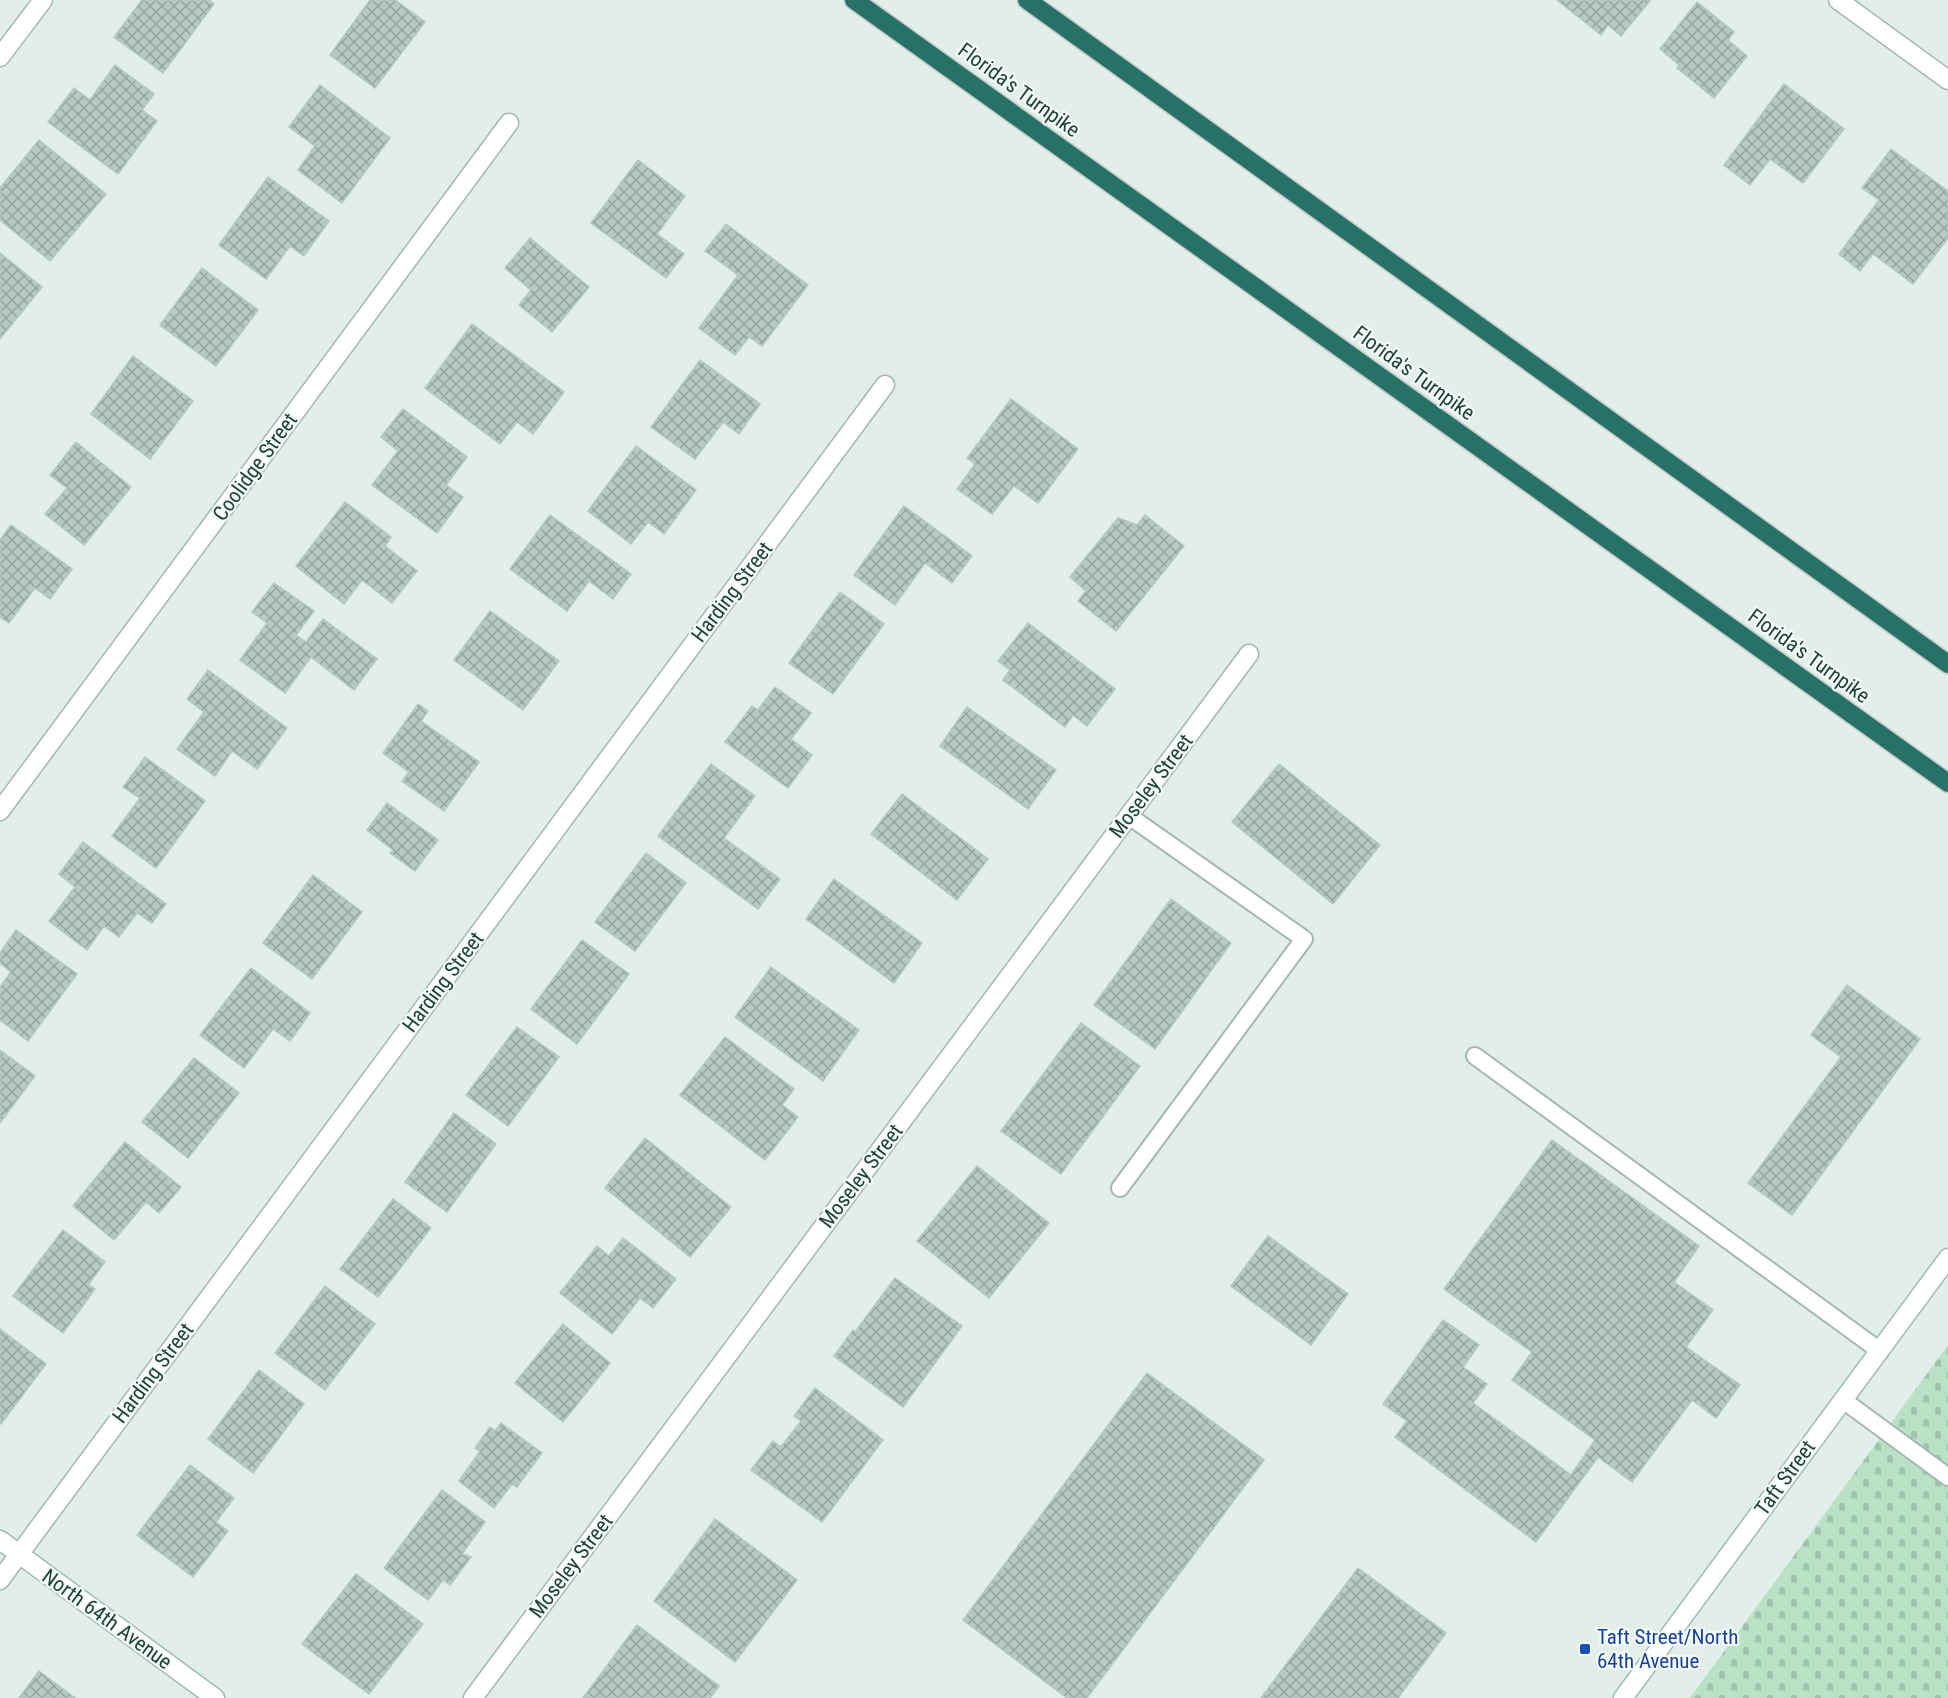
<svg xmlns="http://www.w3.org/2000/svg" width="1948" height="1698" font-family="'Roboto Condensed',sans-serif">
  <defs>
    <pattern id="cemetery-stones" width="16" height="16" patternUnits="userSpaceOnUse" patternTransform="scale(1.5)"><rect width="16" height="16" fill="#b8e1c6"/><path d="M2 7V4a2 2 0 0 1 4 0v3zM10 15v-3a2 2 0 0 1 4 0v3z" fill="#9ec2ab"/></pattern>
    <pattern id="building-cross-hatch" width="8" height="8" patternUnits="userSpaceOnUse" patternTransform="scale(1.5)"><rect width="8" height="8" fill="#b7c9c3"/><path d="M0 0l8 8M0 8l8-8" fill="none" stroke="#94a59f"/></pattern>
  </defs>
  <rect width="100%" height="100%" fill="#e2eee9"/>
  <path fill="url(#cemetery-stones)" d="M1948,1345V1698H1690Z"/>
  <g fill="url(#building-cross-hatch)" stroke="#b3c8c1" stroke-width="1.5">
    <path d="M142,0H209L214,4L163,73L114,37Z"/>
    <path d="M370,0H395L425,22L375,88L330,55Z"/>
    <path d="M1557,0H1648L1650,1L1621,36L1608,25L1601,35Z"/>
    <path d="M1697,2L1734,32L1728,40L1747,56L1714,98L1677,68L1679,65L1660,49Z"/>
    <path d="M115,65L154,94L142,110L157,121L118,174L48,122L74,88L90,100Z"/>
    <path d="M1784,84L1844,129L1803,183L1770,159L1750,185L1724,165Z"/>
    <path d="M320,85L390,138L342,203L298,170L315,146L289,127Z"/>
    <path d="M39,140L106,194L50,261L0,220V188Z"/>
    <path d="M1891,149L1948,191V238L1913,284L1873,254L1860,271L1839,254L1879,200L1862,188Z"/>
    <path d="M638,160L685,196L657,234L684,254L666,278L591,223Z"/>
    <path d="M268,177L329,221L304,256L290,246L266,279L219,245Z"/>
    <path d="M726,224L808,285L762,346L749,337L735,355L699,328L738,275L705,251Z"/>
    <path d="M530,238L589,287L552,332L519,305L531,290L505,268Z"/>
    <path d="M0,253L42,287L0,339Z"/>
    <path d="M202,268L258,310L216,366L160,325Z"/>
    <path d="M472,324L564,392L533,434L517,422L500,444L425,388Z"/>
    <path d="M133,356L193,401L150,459L91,414Z"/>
    <path d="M700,360L760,404L739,434L723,422L695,459L651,427Z"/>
    <path d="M1011,399L1078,449L1038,503L1014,486L992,514L957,489L975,464L967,458Z"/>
    <path d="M403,409L467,457L446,485L463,497L437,533L372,485L398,451L381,437Z"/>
    <path d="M76,442L131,487L84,545L45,514L67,488L50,475Z"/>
    <path d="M636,446L696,490L664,534L648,522L631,544L588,511Z"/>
    <path d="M345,502L391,537L385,546L417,571L392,603L362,580L344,604L296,566Z"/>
    <path d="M904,506L972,556L952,583L925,563L895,605L854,575Z"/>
    <path d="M550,515L631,574L613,599L589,581L567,611L510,569Z"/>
    <path d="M1145,515L1184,546L1116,631L1078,601L1086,591L1070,577L1118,518L1137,525Z"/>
    <path d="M11,525L72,569L50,599L35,588L9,623L0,617V540Z"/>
    <path d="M274,583L314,611L296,635L306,642L323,619L377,659L354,690L311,657L285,693L240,660L267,623L252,612Z"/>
    <path d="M840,592L884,624L833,694L789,663Z"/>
    <path d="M490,611L559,661L523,710L454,660Z"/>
    <path d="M1028,623L1115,689L1087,726L1073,715L1065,727L1003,680L1010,670L998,661Z"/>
    <path d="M208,670L287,728L257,769L232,751L215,776L177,749L204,712L187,699Z"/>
    <path d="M775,687L811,713L791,739L812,755L788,788L725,742L752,706L758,710Z"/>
    <path d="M418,704L428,711L421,721L479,762L444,811L402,781L409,772L383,753Z"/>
    <path d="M967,707L1056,770L1028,809L940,746Z"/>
    <path d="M145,757L205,801L156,868L112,836L140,798L123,787Z"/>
    <path d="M711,764L755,796L724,838L780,879L758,909L658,836Z"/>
    <path d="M1279,764L1380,845L1333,904L1232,822Z"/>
    <path d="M902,794L988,859L957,900L871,834Z"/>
    <path d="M387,803L438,840L415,871L390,853L393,850L367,830Z"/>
    <path d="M83,842L166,904L152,923L137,913L119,937L104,926L87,950L49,921L75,887L59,874Z"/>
    <path d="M646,853L686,883L635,951L595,922Z"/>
    <path d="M313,875L362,912L312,979L263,943Z"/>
    <path d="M834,879L922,943L894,983L806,919Z"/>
    <path d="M1171,899L1231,943L1155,1049L1094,1005Z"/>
    <path d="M16,930L77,974L28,1041L0,1020V987L11,972L0,963V953Z"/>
    <path d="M582,940L629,974L577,1044L531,1009Z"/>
    <path d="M771,967L859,1030L823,1081L735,1017Z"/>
    <path d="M251,968L310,1013L290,1041L273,1029L244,1068L200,1035Z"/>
    <path d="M1847,985L1920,1039L1792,1215L1748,1183L1841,1057L1811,1035Z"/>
    <path d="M1081,1023L1140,1066L1061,1174L1001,1131Z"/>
    <path d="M517,1027L559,1057L508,1126L466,1095Z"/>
    <path d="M725,1037L794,1089L782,1105L798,1117L765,1160L680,1095Z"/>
    <path d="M0,1050L35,1076L0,1123Z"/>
    <path d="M194,1058L239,1093L188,1158L142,1122Z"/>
    <path d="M454,1113L496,1144L447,1212L405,1182Z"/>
    <path d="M645,1138L731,1207L690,1257L605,1188Z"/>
    <path d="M1552,1140L1699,1246L1674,1282L1713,1310L1686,1347L1740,1385L1716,1418L1692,1400L1632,1482L1598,1457L1536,1542L1395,1437L1407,1421L1383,1404L1443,1320L1479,1345L1463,1367L1487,1384L1473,1403L1571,1475L1595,1440L1512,1380L1532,1352L1444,1289Z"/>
    <path d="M125,1142L181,1187L159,1213L146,1202L114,1240L73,1206Z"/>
    <path d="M977,1166L1049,1223L989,1298L917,1241Z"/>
    <path d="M393,1199L431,1228L378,1297L340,1269Z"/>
    <path d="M63,1230L105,1262L88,1285L95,1289L63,1333L13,1296Z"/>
    <path d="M1268,1236L1348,1294L1311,1345L1231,1286Z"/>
    <path d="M623,1238L676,1279L653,1308L640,1298L612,1334L560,1293L597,1246L609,1256Z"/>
    <path d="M895,1278L962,1326L903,1407L834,1356L853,1330L855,1332Z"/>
    <path d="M325,1286L375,1324L325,1390L275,1353Z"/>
    <path d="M563,1324L610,1363L563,1422L515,1383Z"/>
    <path d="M0,1329L46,1364L1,1424L0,1423Z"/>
    <path d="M259,1370L304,1404L253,1473L208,1439Z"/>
    <path d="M1147,1373L1264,1460L1087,1698H1067L963,1620Z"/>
    <path d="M815,1388L883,1440L822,1522L751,1470L773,1441L781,1447L801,1421L794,1416Z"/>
    <path d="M501,1423L542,1453L517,1487L512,1484L494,1508L459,1481L480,1451L475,1448L490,1427L495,1431Z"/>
    <path d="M190,1465L234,1498L216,1522L228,1531L193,1577L137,1535Z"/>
    <path d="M442,1490L485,1522L462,1554L471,1557L450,1585L443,1580L428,1600L384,1568Z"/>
    <path d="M715,1519L797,1580L735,1662L654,1601Z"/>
    <path d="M1358,1568L1446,1633L1398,1698H1261Z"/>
    <path d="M356,1574L423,1624L369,1694L302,1644Z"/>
    <path d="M637,1625L719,1686L710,1698H583Z"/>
    <path d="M39,1671L75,1698H19Z"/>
  </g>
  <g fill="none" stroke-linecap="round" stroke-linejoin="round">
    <defs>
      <g id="lane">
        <path d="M1475,1056L1880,1351"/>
        <path d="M1120,1188L1304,939L1129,816"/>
        <path d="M1843,1400L1948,1477"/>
      </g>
      <g id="street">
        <path d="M1838,0L1948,80"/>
        <path d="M0,57L43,0"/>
        <path d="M0,811L509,123"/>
        <path d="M0,1580L885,385"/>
        <path d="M473,1698L1249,654"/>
      </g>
      <g id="secondary">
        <path d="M0,1540L215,1698"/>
        <path d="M1623,1698L1948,1258"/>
      </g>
      <g id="highway">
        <path d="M854,0L1948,783"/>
        <path d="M1027,0L1948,664"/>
      </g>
    </defs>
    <use href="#lane" stroke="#a4b7b1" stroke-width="20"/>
    <use href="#street" stroke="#a4b7b1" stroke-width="21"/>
    <use href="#secondary" stroke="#9fbbb3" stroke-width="21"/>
    <use href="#highway" stroke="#c1cac8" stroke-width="21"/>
    <use href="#lane" stroke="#fff" stroke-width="16"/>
    <use href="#street" stroke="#fff" stroke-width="18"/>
    <use href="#secondary" stroke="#fff" stroke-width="18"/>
    <use href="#highway" stroke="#287167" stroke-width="18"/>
  </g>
  <rect fill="#1a4fb4" stroke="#f3faf7" stroke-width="2" x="1579" y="1643" width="12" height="12" rx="3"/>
  <g text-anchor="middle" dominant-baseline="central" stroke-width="4.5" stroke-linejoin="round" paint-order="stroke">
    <g font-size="21" fill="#20413a" stroke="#f3faf7">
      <text transform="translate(1019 90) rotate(36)">Florida's Turnpike</text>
      <text transform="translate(1414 373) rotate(36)">Florida's Turnpike</text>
      <text transform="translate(255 467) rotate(-54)">Coolidge Street</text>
      <text transform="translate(732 592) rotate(-53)">Harding Street</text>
      <text transform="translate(1809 656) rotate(36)">Florida's Turnpike</text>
      <text transform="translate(1151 786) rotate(-53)">Moseley Street</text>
      <text transform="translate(443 982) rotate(-53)">Harding Street</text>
      <text transform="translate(861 1176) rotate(-53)">Moseley Street</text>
      <text transform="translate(153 1373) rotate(-53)">Harding Street</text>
      <text transform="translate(1785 1478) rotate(-54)">Taft Street</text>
      <text transform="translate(571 1566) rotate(-53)">Moseley Street</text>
      <text transform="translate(107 1619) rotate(36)">North 64th Avenue</text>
    </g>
    <g font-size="21" fill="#164399" stroke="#f3faf7" text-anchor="start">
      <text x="1597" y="1637">Taft Street/North<tspan x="1597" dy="24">64th Avenue</tspan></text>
    </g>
  </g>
</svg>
